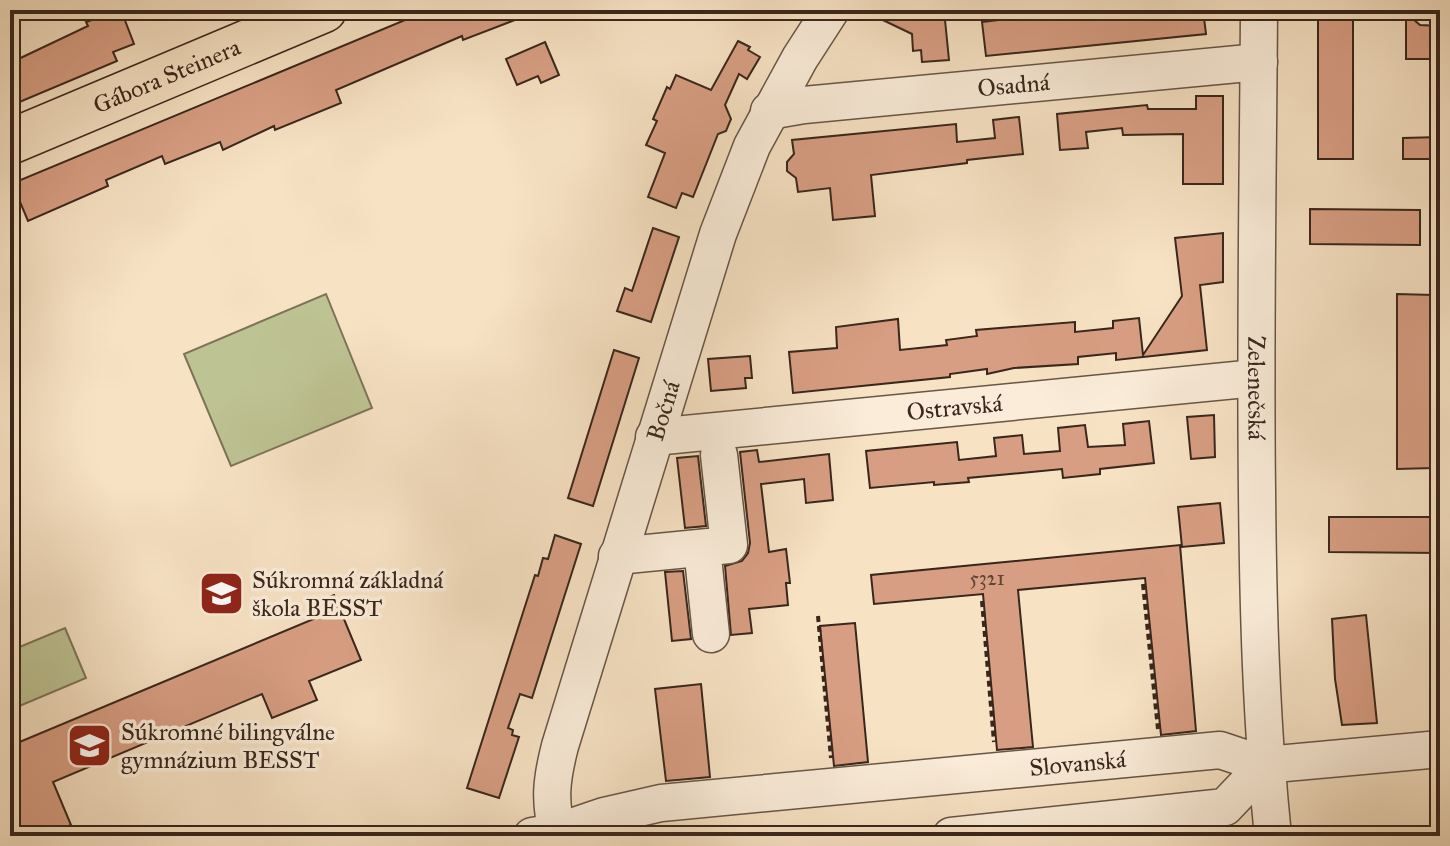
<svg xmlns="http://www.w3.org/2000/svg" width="1450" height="846" font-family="'IM FELL Great Primer',serif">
  <rect width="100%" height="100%" fill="#f7e2c4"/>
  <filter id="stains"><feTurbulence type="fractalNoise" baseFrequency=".0025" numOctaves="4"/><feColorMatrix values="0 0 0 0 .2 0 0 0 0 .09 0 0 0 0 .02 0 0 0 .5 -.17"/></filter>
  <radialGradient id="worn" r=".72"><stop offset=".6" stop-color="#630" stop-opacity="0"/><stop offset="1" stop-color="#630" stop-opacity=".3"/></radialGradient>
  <g fill="#bec393" stroke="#7c7458" stroke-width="2">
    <path d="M326,294L372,408L231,466L184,354Z"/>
    <path d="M65,628L86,678L10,710V651Z"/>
  </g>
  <g fill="#d89e83" stroke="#39261c" stroke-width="2">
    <path d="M121,10L134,44L113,52L117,61L10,106V63L88,26L86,22Z"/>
    <path d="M429,10L538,11L463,40L462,36L336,90L341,103L275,130L274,126L223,150L220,142L165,164L162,156L106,180L108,186L28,221L15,190L20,187L18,181Z"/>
    <path d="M862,10H944L949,60L922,62L921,50L913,51L912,34Z"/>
    <path d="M1041,10H1203L1206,34L986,56L982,22L1041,15Z"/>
    <rect x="1318" y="10" width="35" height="149"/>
    <path d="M1406,13L1420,25L1440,26V59H1406Z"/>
    <path d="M738,41L750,47L748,50L760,57L747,79L739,74L725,105L731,119L726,131L718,134L693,197L682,193L676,208L648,197L665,153L646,145L657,121L653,119L667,87L670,89L676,75L711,90Z"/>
    <path d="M545,42L559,75L541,83L538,76L517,85L506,59Z"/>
    <path d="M1196,96H1223V184H1183V134L1123,135L1122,128L1086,132L1088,148L1060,150L1057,114L1147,105L1148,109H1196Z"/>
    <path d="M1019,117L1023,154L967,160V163L871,175L875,216L833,220L830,188L798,192L796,178L787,171V162L794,154L792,140L956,124L957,142L995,138L993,120Z"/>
    <path d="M1440,137V159H1403V138Z"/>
    <path d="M1310,209L1420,210V245L1310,244Z"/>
    <path d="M653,228L679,237L651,322L617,311L625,288L632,291Z"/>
    <path d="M1223,233V282L1200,285L1207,350L1116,360V353L1078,357V364L1014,368L987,374V369L950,374V377L793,393L789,352L837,348L836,327L898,319L900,350L947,345L946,340L977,336L976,330L1075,322V332L1113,328V321L1139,318L1143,355L1182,296L1175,238Z"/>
    <path d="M1397,294L1433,295V468L1397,469Z"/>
    <path d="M614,350L639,358L593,506L568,498Z"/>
    <path d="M750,356L752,378H745L746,388L711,391L708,359Z"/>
    <path d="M1214,415L1215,457L1191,459L1187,417Z"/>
    <path d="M1149,421L1154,463L1100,469V474L1063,478L1062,469L968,478L969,482L934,485V482L870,488L866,451L957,442L959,460L996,456L994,438L1022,435L1024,454L1060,451L1058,428L1085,425L1088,447L1125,445L1123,424Z"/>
    <path d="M757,450L759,462L829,454L833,500L806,503L804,479L761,484L769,552L786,549L790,583H786L788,605L749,609L752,633L731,635L725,566L742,561L748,553L750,543L740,452Z"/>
    <path d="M698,456L706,526L685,528L677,458Z"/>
    <path d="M1220,503L1224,543L1182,547L1178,507Z"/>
    <path d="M1329,517H1440V553L1329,552Z"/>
    <path d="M555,535L581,544L532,698L520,694L508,728L513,730L512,735L519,737L499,798L467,788L535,575L538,576L543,558L548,559Z"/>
    <path d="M1180,545L1196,731L1161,735L1145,578L1018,590L1033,747L997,750L983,594L874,604L871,575Z"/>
    <path d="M683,571L691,639L672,641L665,572Z"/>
    <path d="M334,595L361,660L309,681L317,700L272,718L262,694L53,782L71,825L45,836H24L10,803V746L316,618L311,605Z"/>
    <path d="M1366,615L1377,723L1342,725L1335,679L1332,619Z"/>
    <path d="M855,623L868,762L834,766L820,626Z"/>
    <path d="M701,684L710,777L666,781L655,689Z"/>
  </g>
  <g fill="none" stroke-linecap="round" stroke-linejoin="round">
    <defs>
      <g id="minor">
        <path id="s1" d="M1259,10C1258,170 1255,330 1257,490C1258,606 1261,721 1273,836"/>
        <path id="s2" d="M769,111L804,105L1259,62"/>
        <path id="s3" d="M654,437L1256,378"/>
        <path d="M702,548L711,634"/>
        <path d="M617,556L729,545L719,455"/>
        <path id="s4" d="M532,836L557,832L604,816L661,803L1220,750L1265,765L1440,749"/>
        <path id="s5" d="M558,836C549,801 551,781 560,746L718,234L752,146L800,58L831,10"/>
        <path d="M951,836L1225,807L1265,765"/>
      </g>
      <g id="major">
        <path id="s6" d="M10,142L324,10"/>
      </g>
    </defs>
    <use href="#minor" stroke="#685546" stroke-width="39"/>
    <use href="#major" stroke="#39261c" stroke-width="47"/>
    <g stroke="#39261c" stroke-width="4" stroke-dasharray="6 4" stroke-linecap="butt">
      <path d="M1143,584L1158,729"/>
      <path d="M982,601L994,742"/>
      <path d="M818,616L831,758"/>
    </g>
    <use href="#minor" stroke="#faecd9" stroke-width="36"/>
    <use href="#major" stroke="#f7e2c4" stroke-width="44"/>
  </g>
  <defs>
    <symbol id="school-square" viewBox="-11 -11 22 22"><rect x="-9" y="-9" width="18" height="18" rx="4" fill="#8f2418" stroke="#faecd9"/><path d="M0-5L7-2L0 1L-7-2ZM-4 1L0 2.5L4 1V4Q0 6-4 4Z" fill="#fff"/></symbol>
  </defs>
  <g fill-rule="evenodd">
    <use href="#school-square" x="196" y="568" width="51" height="51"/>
    <use href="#school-square" x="64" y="720" width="51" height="51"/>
  </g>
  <g text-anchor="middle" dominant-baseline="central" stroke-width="7" stroke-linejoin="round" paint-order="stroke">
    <g font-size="20" fill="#614436">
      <text x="987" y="578">5321</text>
    </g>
    <g font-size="24" fill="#39261c" stroke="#faecd9">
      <text stroke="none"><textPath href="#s6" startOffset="170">Gábora Steinera</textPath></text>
      <text stroke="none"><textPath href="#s2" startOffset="246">Osadná</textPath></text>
      <text stroke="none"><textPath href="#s1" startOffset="378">Zelenečská</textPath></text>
      <text stroke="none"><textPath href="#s3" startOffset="302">Ostravská</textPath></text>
      <text stroke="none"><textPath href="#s5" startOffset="442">Bočná</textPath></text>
      <text stroke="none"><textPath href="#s4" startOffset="552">Slovanská</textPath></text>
    </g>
    <g font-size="24" fill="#39261c" stroke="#faecd9" text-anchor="start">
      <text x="252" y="580">Súkromná základná<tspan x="252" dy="28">škola BESST</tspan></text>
      <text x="121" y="732">Súkromné bilingválne<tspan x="121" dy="28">gymnázium BESST</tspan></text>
    </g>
  </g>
  <rect width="1450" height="846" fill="none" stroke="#f7e2c4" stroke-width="40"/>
  <rect x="12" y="12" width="1426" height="822" fill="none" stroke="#39261c" stroke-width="4"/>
  <rect x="20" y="20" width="1410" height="806" fill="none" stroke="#39261c" stroke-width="2"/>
  <rect width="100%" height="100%" filter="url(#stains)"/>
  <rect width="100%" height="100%" fill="url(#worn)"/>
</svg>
